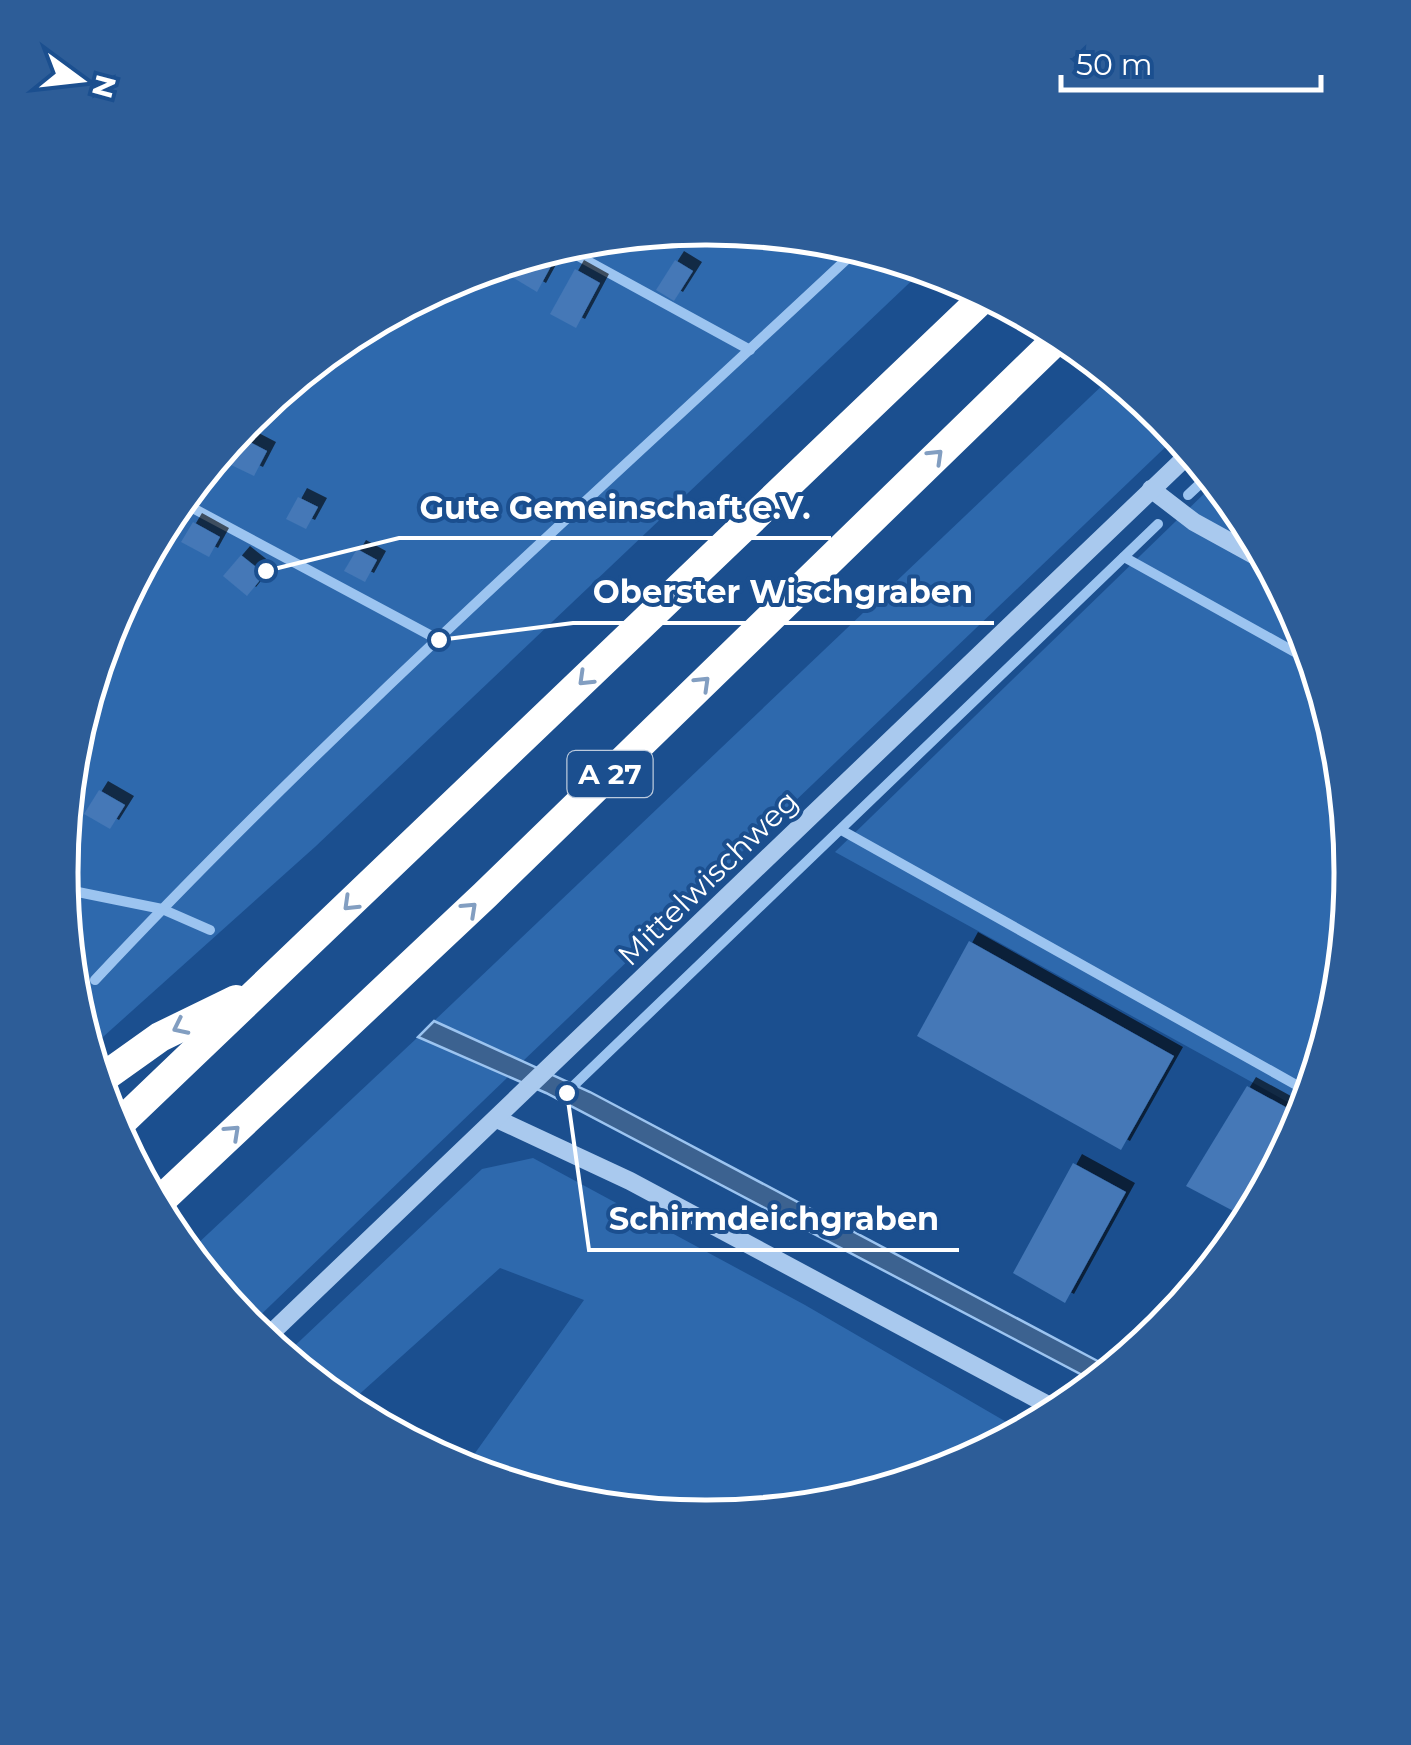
<svg xmlns="http://www.w3.org/2000/svg" width="1411" height="1745" font-family="Montserrat,sans-serif">
  <defs>
    <filter id="shadow"><feDropShadow dx="9" dy="-9" stdDeviation="0" flood-color="#0009"/></filter>
  </defs>
  <rect width="100%" height="100%" fill="#1b4f8f"/>
  <g fill="#2e69ad">
    <path d="M706,227L923,270L316,846L94,1045L60,873L109,625L249,416L459,276Z"/>
    <path d="M1108,380L1162,416L1176,437L522,1062L434,1021Z"/>
    <path d="M1210,488L1302,626L1351,873L1304,1111L835,852Z"/>
    <path d="M418,1037L508,1077L248,1327L194,1247Z"/>
    <path d="M533,1158L805,1305L1015,1427L952,1469L705,1518L463,1470L584,1300L500,1268L354,1399L286,1354L482,1169Z"/>
  </g>
  <path fill="#3c6290" stroke="#9cc4f0" stroke-width="2.5" d="M434,1021L590,1092L1107,1366L1088,1378L546,1093L418,1037Z"/>
  <g fill="none" stroke-linecap="round" stroke-linejoin="round">
    <g stroke="#9cc4f0" stroke-width="10">
      <path d="M573,253L750,350"/>
      <path d="M1188,495L1204,480"/>
      <path d="M189,506L439,640"/>
      <path d="M1124,557L1309,660"/>
      <path d="M843,831L1307,1091"/>
      <path d="M60,874L61,866"/>
      <path d="M63,889L162,909L210,930"/>
      <path d="M95,980C333,726 596,494 850,256"/>
      <path d="M567,1092L1158,524"/>
    </g>
  </g>
  <g fill="#4478b7" filter="url(#shadow)">
    <path d="M556,257L537,292L512,277L517,268L512,265Z"/>
    <path d="M675,260L693,271L674,301L656,290Z"/>
    <path d="M575,269L600,283L576,328L550,314Z"/>
    <path d="M240,437L267,451L254,476L227,463Z"/>
    <path d="M298,497L318,507L306,529L286,519Z"/>
    <path d="M193,522L220,537L209,557L181,542Z"/>
    <path d="M357,549L377,560L365,582L344,571Z"/>
    <path d="M241,555L265,574L247,596L223,576Z"/>
    <path d="M99,790L125,805L110,829L84,814Z"/>
    <path d="M969,941L1174,1056L1121,1150L917,1036Z"/>
    <path d="M1247,1086L1302,1116L1239,1214L1186,1186Z"/>
    <path d="M1073,1163L1126,1192L1065,1303L1013,1273Z"/>
  </g>
  <g fill="none" stroke-linecap="round" stroke-linejoin="round">
    <g stroke="#a9c9ee" stroke-width="18">
      <path d="M1151,489L1194,522L1254,555"/>
      <path d="M497,1119L630,1181L1048,1405"/>
      <path d="M265,1339L1188,455"/>
    </g>
    <g stroke="#fff" stroke-width="30">
      <path d="M101,1079L160,1037L236,1000"/>
      <path d="M115,1128L984,297"/>
      <path d="M162,1199L485,895L1053,343"/>
    </g>
  </g>
  <defs><path id="oneway-chevron" d="M-2-3.5L2.5 0L-2 3.5" fill="none" stroke-width="1.6" stroke-linecap="round" stroke-linejoin="round" transform="scale(2.5)"/></defs>
  <g stroke="#829ec1">
    <use href="#oneway-chevron" transform="translate(936 456) rotate(-44)"/>
    <use href="#oneway-chevron" transform="translate(585 679) rotate(136)"/>
    <use href="#oneway-chevron" transform="translate(703 683) rotate(-44)"/>
    <use href="#oneway-chevron" transform="translate(350 904) rotate(136)"/>
    <use href="#oneway-chevron" transform="translate(470 909) rotate(-43)"/>
    <use href="#oneway-chevron" transform="translate(180 1027) rotate(154)"/>
    <use href="#oneway-chevron" transform="translate(233 1132) rotate(-43)"/>
  </g>
  <g text-anchor="middle" dominant-baseline="central" stroke-width="8" stroke-linejoin="round" paint-order="stroke">
    <rect fill="#1b4f8f" stroke="#bbcadd" stroke-width="2.5" x="567.5" y="751" width="85" height="46" rx="8"/>
    <g font-size="28" font-weight="bold" fill="#fff">
      <text x="610" y="774">A 27</text>
    </g>
    <g font-size="30" fill="#fff" stroke="#1b4f8f">
      <text transform="translate(708 878) rotate(-44)">Mittelwischweg</text>
    </g>
  </g>
  <path d="M0 0H1411V1745H0ZM705 245H707A627 627 0 0 1 1334 872V873A627 627 0 0 1 707 1500H705A627 627 0 0 1 78 873V872A627 627 0 0 1 705 245Z" fill="#2d5d98" fill-rule="evenodd"/>
  <path fill="none" stroke="#fff" stroke-width="5" d="M705 245H707A627 627 0 0 1 1334 872V873A627 627 0 0 1 707 1500H705A627 627 0 0 1 78 873V872A627 627 0 0 1 705 245Z"/>
  <path fill="none" stroke="#fff" stroke-width="4" d="M266 571L399 538H831M439 640L573 623H994M567 1093L589 1250H959"/>
  <g fill="#fff" stroke="#1b4f8f" stroke-width="4">
    <circle cx="266" cy="571" r="10"/>
    <circle cx="439" cy="640" r="10"/>
    <circle cx="567" cy="1093" r="10"/>
  </g>
  <g font-size="32" text-anchor="middle" font-weight="bold" fill="#fff" stroke="#1b4f8f" stroke-width="8" stroke-linejoin="round" paint-order="stroke">
    <text x="615" y="519">Gute Gemeinschaft e.V.</text>
    <text x="783" y="603">Oberster Wischgraben</text>
    <text x="774" y="1230">Schirmdeichgraben</text>
  </g>
  <g transform="translate(80 80) rotate(105)" stroke="#1b4f8f" stroke-width="8" paint-order="stroke">
  <path d="M0-8L18 38L0 25L-18 38Z" fill="#ffffff"/>
  <text y="-15" font-size="28" font-weight="bold" text-anchor="middle" fill="#ffffff">N</text>
  </g>
  <path d="M1061 75v15h260v-15" fill="none" stroke="#ffffff" stroke-width="5"/>
  <text x="1076" y="75" font-size="30" fill="#ffffff" stroke="#1b4f8f" stroke-width="8" paint-order="stroke">50 m</text>
</svg>
